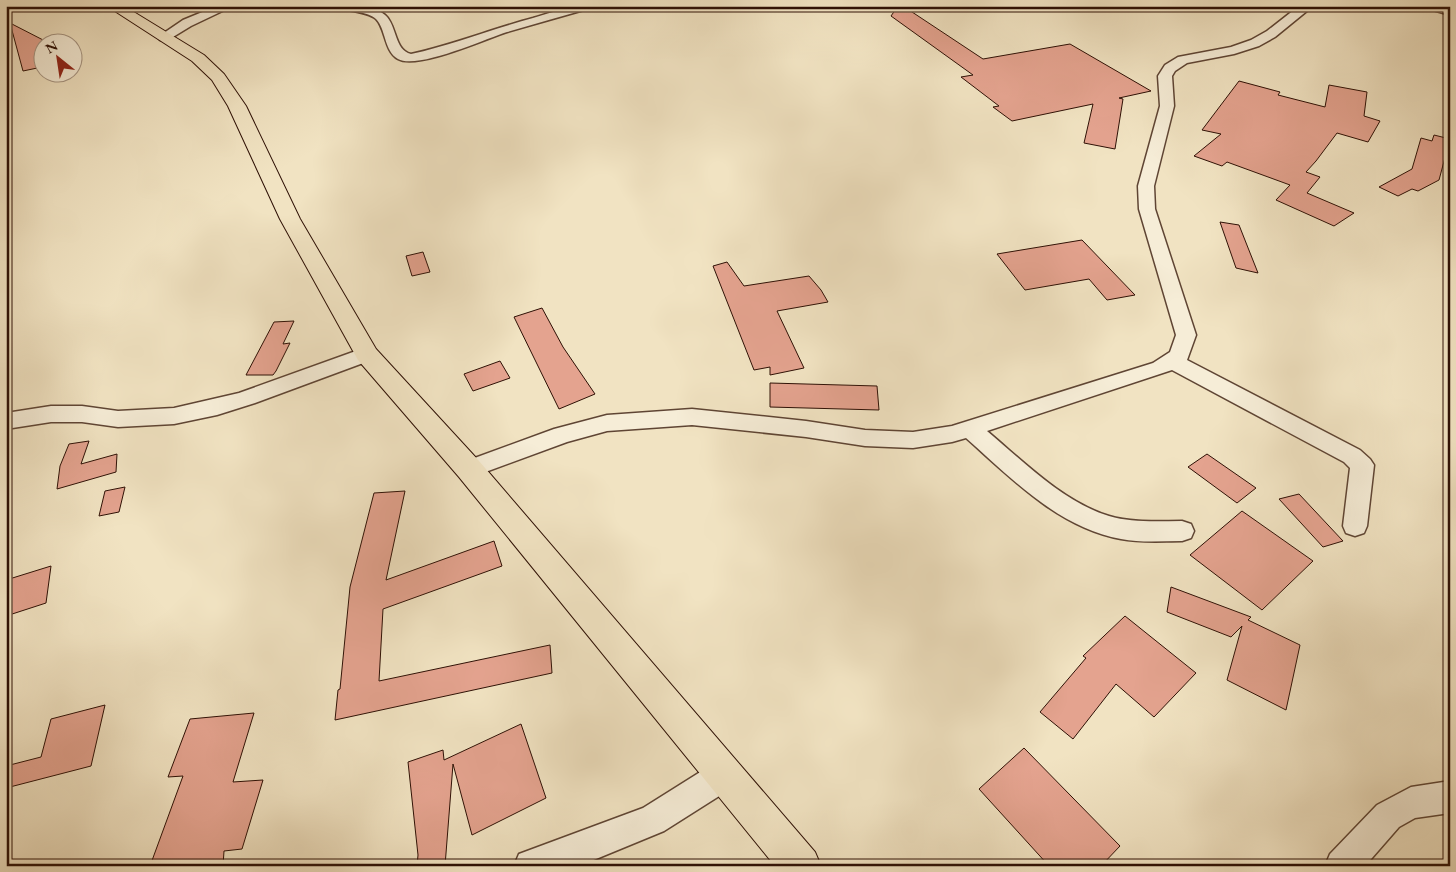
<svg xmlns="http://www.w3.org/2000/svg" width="1456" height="872" font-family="'EB Garamond',serif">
  <rect width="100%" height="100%" fill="#f1e3c2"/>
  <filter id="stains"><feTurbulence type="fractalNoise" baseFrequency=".004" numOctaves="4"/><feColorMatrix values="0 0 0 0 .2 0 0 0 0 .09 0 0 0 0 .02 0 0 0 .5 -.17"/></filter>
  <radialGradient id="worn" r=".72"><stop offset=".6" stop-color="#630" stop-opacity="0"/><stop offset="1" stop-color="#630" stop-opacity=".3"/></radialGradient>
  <g fill="#e4a38f" stroke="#2e1005">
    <path d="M898,6H903L983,59L1070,44L1151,91L1119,98L1123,99L1115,149L1084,143L1093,104L1012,121L993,107L999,106L961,77L973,75L891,16Z"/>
    <path d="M10,23L47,42H42V67L23,71Z"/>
    <path d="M1239,81L1280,92L1278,95L1325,107L1329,85L1367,92L1364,116L1380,121L1368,142L1337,133L1316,161L1306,172L1320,177L1307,193L1354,213L1334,226L1276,200L1290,185L1227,162L1222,166L1194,156L1221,134L1202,130Z"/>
    <path d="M1434,135L1450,139L1439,180L1418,191L1412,189L1398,196L1379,187L1412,169L1421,138L1432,141Z"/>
    <path d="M1220,222L1239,225L1258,273L1236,268Z"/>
    <path d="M1082,240L1135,295L1107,300L1089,279L1025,290L997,254Z"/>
    <path d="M423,252L430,272L412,276L406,256Z"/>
    <path d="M727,262L744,286L809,276L821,290L828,302L777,311L804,368L770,375V367L754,370L713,266Z"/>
    <path d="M542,308L563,347L595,394L559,409L514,317Z"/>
    <path d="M294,321L283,344L290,343L276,371L273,375H246L274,322Z"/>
    <path d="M500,361L510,378L473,391L464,374Z"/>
    <path d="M770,383L877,386L879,410L770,407Z"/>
    <path d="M89,441L81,464L117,454L116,472L57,489L60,466L69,444Z"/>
    <path d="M1207,454L1256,488L1237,503L1188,467Z"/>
    <path d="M125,487L119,512L99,516L105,491Z"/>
    <path d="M405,491L386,580L494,541L502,566L383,609L379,681L550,645L552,673L335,720L338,690L340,689L350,587L374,493Z"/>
    <path d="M1299,494L1343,541L1323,547L1279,499Z"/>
    <path d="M1242,511L1313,561L1262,610L1190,555Z"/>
    <path d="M51,566L46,603L6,616V580Z"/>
    <path d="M1171,587L1251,617L1248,620L1300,645L1286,710L1227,680L1242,626L1231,637L1167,612Z"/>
    <path d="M1125,616L1196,673L1154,717L1116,684L1073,739L1040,712L1086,658L1083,656Z"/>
    <path d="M105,705L91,766L6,788V766L41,757L51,719Z"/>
    <path d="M254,713L233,782L263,780L242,849L224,851L223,866H150L183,776L168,777L190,719Z"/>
    <path d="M521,724L546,798L472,835L453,764L445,866H417L418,855L408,762L443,750L444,760Z"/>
    <path d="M1024,748L1120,846L1101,866H1049L979,789Z"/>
  </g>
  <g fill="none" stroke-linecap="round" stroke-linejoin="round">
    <defs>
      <g id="minor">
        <path d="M217,6H233L191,26L168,40H160L158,37L183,20Z"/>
        <path d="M334,6C350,6 372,4 385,15C397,25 394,50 411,54C452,45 492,29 533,18C553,12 571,6 593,6L591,8C563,16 535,24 507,32C485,39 417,70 398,59C384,51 386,29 376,19C367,11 347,11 336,8Z"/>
        <path d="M1299,6H1313L1275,37L1259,46L1234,54L1187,63L1175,71L1172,76L1174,106L1154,186L1155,209L1196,335L1187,360L1360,450L1370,459L1374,465L1367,526L1364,533L1355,536L1346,533L1343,526L1350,468L1344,462L1172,370L987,431C1024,462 1063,502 1109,516C1132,523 1158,521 1182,521L1191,524L1194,531L1191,538L1182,541C1162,541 1141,543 1121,539C1059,528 1011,478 966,438L952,442L913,448L865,446L806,437L692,425L607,431L567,442L469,478L461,475L457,469L461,463L554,429L607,415L692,409L806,421L865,430L913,432L952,426L1153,363L1170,352L1176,335L1139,209L1138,186L1160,106L1158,76L1165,65L1178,57L1231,47L1251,40L1267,31Z"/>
        <path d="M1424,6L1450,8V15L1426,8Z"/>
        <path d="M367,347L374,349L377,354L374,359L255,403L217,415L174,424L118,427L82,422H51L6,429V413L51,406H82L118,411L174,408L239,393Z"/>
        <path d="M724,759L735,764L740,775L735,786L664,831L579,866H514L519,854L643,808L713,764Z"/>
        <path d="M1450,781V813L1415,818L1399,827L1365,866H1325L1330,854L1377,805L1411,787Z"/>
      </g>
      <path id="major" d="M107,6H124L204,55L224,74L246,106L300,219L376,349L479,461L815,852L821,866H775L459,477L358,360L280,219L228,106L212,80L192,61Z"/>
    </defs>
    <use href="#minor" stroke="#5f4534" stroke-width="3"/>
    <use href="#major" stroke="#2e1005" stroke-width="2"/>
    <use href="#minor" fill="#f6edd7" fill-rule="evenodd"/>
    <use href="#major" fill="#f1e3c2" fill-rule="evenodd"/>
  </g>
  <rect width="1456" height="872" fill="none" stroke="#f1e3c2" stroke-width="25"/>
  <rect x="8" y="8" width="1441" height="857" fill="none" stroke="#2e1005" stroke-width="2.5"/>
  <rect x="12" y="12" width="1431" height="847" fill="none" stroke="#2e1005"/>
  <g transform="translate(58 58) rotate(330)"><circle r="24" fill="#f6edd7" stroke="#a69583"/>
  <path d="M0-4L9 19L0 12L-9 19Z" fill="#8f2418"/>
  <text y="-8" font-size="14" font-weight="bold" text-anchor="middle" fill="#2e1005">N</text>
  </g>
  <rect width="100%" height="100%" filter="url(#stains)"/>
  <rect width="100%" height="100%" fill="url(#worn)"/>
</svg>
